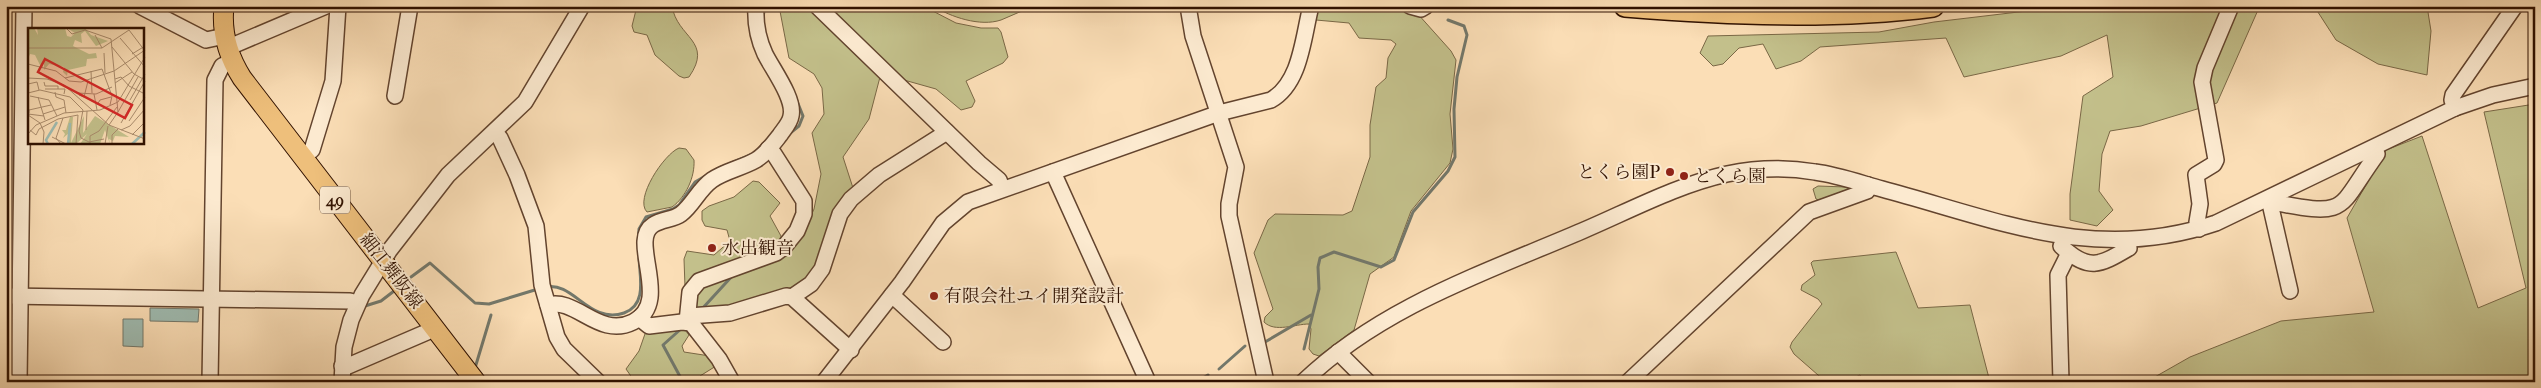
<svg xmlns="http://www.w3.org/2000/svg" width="2541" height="388" font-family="'IM FELL French Canon','Noto Serif JP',serif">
  <rect width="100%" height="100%" fill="#fbdeb6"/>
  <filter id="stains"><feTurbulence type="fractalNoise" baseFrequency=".004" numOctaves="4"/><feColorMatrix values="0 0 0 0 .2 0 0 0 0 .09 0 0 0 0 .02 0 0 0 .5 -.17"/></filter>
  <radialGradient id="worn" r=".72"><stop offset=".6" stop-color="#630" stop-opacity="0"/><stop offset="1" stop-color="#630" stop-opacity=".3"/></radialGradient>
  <g fill="#c3c08b" stroke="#7a6846">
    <path d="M637,6H672C677,38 714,41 689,77L684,78L679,76L655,55L647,35L634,32L632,26Z"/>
    <path d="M779,6H809L880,77L869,119L843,157L853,188L823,260L802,287L700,313L691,302L697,286L803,234L814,209L821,174L812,133L824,114L822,88L814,74L789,58Z"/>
    <path d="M825,6H923L956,23L981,28H998L1001,32L1008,57L1003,63L966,81L975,101L972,107L961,110L936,89L904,80Z"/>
    <path d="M933,6H1037C1025,9 1013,15 1001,20C980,27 951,17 933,6Z"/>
    <path d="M1316,6H1397L1417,13L1451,51L1456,60L1450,114L1453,149L1450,163L1411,211L1394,257L1370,274L1354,330L1319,356L1313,354L1309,349L1311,329L1309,324C1295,324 1275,333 1264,322L1265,317L1273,309L1254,253L1268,220L1275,214L1343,215L1352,211L1370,157V125L1376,87L1386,78L1388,58L1396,44L1391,40L1359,38L1349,23L1316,20L1314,16Z"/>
    <path d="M2069,6H2266L2258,10L2217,103L2141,126L2110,131L2102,154L2099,191L2113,210L2097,226L2070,220V194L2083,96L2113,77L2107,35L2061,56L1964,77L1946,38L1820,47L1801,61L1776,69L1763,44L1739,48L1723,64L1713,66L1700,53L1708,36L1879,32L1934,22Z"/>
    <path d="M2314,6H2427L2431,31L2427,75L2378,64L2336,40Z"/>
    <path d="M2535,104V382H2146L2190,357L2281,321L2374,312L2347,218L2386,150L2422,136L2478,308L2526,288L2484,112Z"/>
    <path d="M679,148L686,149L694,160C695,177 686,197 672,207L647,212C634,199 664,154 679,148Z"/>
    <path d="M753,181L759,182L780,203L770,216L781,236V244L685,287L684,259L687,251L714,255L730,241L727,230L705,226L702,220V211L709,206L734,197Z"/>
    <path d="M1818,186L1846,187L1849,189L1819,200L1816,199L1813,189Z"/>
    <path d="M1896,252L1918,308L1970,305L1990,382H1865L1860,375L1845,382H1826L1794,354L1790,347L1792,342L1822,304L1818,299L1801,290L1802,285L1815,275L1811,263L1813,261Z"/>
    <path d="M682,326L689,335L682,346L684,352L710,356L716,366L700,376L701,382H635L626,369L639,351L646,331Z"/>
  </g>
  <g fill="#9fbcb2" stroke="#73786b">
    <path d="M150,308L199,309L198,322L150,321Z"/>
    <path d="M123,319H143V347L123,346Z"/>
  </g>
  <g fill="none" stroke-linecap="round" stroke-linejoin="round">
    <g stroke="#73786b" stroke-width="3">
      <path d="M763,17L765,6"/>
      <path d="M789,134L799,126L803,116L795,96"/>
      <path d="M729,164L753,154"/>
      <path d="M638,242L639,229L646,217L673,209L679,205L695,182L721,167"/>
      <path d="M411,277L430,263L475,303L489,304L538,289"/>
      <path d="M546,287C573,281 590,325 624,313C647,305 640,278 639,258"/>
      <path d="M365,306L381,301L394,291"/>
      <path d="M701,310L734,274"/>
      <path d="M682,328L663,345L683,382"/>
      <path d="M1265,342L1311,315"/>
      <path d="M1304,349L1319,289L1318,267L1320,258L1334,252L1381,267L1394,260L1413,212L1448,171L1455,157L1454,109L1457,77L1467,35L1464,26L1448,20"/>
      <path d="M475,368L491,315"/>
      <path d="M1219,369L1245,346"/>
      <path d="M1196,382L1208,375"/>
    </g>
    <defs>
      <g id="minor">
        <path d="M140,6L206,40L225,36"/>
        <path d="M817,6L979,163L999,180L1002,188"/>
        <path d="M1188,6L1193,36L1236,167L1229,204V216L1266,382"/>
        <path d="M1410,6L1421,9L1426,6"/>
        <path d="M227,48L326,6"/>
        <path d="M395,96L410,6"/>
        <path d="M2455,108L2452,100L2453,95L2515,6"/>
        <path d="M495,132L500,138L517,175L536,226L542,285L557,337L564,349L598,382"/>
        <path d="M302,157L312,150L333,81L338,6"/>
        <path d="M1053,172L1148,382"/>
        <path d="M2269,199L2290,291"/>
        <path d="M2272,205L2277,203C2350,217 2337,209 2377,154L2374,148"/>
        <path d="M2199,229L2197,222L2200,204L2196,175L2214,164L2216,160L2202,82L2205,68L2231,6"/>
        <path d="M2061,246C2089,272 2100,265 2129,248L2128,241"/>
        <path d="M892,295L943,342"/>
        <path d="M6,296L350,301L357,304"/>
        <path d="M792,297L811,284L822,269L840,214L851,199L879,175L947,132"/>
        <path d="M548,305C576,297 599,339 633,322C673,302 628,241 653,225C662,219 673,220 681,214C693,205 699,189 712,180C725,171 742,168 756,160C766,154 773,144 780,135C784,129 790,123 791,116C795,99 773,70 765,54C758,39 755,23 756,6"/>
        <path d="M689,316L730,313L786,296L792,297L851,350"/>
        <path d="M639,318L649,326L682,322L691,323L719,359L732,382"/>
        <path d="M687,322L690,292L699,281L776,253L784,247L797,231L804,214V201L774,154L768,149"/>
        <path d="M1338,352L1368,382"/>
        <path d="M342,366H348L427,332L434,327"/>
        <path d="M19,382L24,6"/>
        <path d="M210,382L215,80L222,66L232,61"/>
        <path d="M342,382L344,347L351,320L362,295L389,251L448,175L525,102L582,6"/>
        <path d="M824,382L902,282L943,223L968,202L1219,113L1271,100C1301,83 1303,37 1311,6"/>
        <path d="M1303,382C1381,307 1484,273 1582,231C1629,211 1677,185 1727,174C1756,168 1786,167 1815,172C1838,175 1860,183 1882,189C1998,220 2095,264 2216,223L2455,108L2493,95L2535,86"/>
        <path d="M1628,382L1809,212L1867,191L1868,185"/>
        <path d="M2061,382L2058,275L2069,253"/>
      </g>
      <path id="major" d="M224,6C221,33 228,56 242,78L476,382"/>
      <path id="highway" d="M1625,6C1727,14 1832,19 1933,6"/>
    </defs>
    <use href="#minor" stroke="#63442e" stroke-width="18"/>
    <use href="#major" stroke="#301100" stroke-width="21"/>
    <use href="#highway" stroke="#301100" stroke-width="24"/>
    <use href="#minor" stroke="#fcead0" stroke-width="15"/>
    <use href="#major" stroke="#eebf7b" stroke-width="19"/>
    <use href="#highway" stroke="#eebf7b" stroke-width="21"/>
  </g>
  <g fill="#8f2418" stroke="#fcead0" stroke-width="2">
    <circle cx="1670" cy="172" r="5"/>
    <circle cx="1684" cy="176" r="5"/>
    <circle cx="712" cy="248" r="5"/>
    <circle cx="934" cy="296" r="5"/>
  </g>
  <g text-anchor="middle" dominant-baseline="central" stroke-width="4" stroke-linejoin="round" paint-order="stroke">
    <rect fill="#fcead0" stroke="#6d523e" stroke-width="1" x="320" y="186.5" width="30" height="27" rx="4"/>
    <g font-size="16" font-weight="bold" fill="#301100">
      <text x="335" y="200">49</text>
    </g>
    <g font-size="18" fill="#301100" stroke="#fcead0" text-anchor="start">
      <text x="1660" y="172" text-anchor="end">とくら園P</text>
      <text x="1694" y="176">とくら園</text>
      <text x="722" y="248">水出観音</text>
      <text x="944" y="296">有限会社ユイ開発設計</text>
    </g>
    <g font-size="18" fill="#301100" stroke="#fcead0">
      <text transform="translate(391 271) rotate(52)">細江舞阪線</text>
    </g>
  </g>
  <g transform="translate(28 28)">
    <rect width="116" height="116" fill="#fbdeb6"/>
    <path d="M0,0H6L10,7L9,0H37L39,8L43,9L47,5L39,0H57L63,7L80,13L68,18L57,3L53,6L54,15L47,12L45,18L61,26L68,25L69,30L59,31L58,38L40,42L39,48L35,44L36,39L21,36L16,42V34L14,41L7,27L2,26L0,31ZM56,88L55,105L67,88L101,109L87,108L85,113L81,111L82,116L77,102L72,116H52L59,106L48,116H40L41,105L35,110L37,106L34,102H38L42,89H45L43,115Z" fill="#c3c08b"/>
    <path fill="none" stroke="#9fbcb2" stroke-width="2.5" d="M20,116L18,112L29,94M40,116L42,95M104,116L117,104"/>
    <path fill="none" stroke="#aa8c6d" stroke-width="1" d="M38,0L44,6L57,2L83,11L90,84L81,97M92,10L117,39M84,19L106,46L117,52M0,20H74L67,7M74,20L101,2L117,23M76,25L77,45M104,26L117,18M0,36L28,43L41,53L53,54L86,43M63,43L64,65M86,43L117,22M0,50L19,51L36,57L81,97L117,111M37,50L74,41L84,68L82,77M87,51L93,49L101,58L117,66M16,54L17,58H30V61M87,55L104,44M0,56L9,54L11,62M17,61H37L36,66M27,64L28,69L36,72L38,85M0,65L12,62L42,69L55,82L51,103L53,110L61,114L76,111M49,65L68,66L84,59M66,66L69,82M51,67L56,69L60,53M2,68L21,72L29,88M10,69L17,92M102,72L117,46M69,77L72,72L83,69M90,84L110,49M1,85V82L23,77M0,86L16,88M15,86L37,79M0,87L12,95L16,104L15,116M101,93L117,69M93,95L117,53M2,102L8,107L11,101L30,91L50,87M58,102L59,83M93,102L102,98L117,81M0,106L8,97L36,85L72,82L90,74L117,29M104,107L117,94M24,109L38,116M33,116L28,110L35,90M48,116L50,87M62,116V108L71,103L89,79M77,116L80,98M84,116V107L90,101"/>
    <path fill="#d62828" fill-opacity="0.15" stroke="#d62828" stroke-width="2.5" d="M17,31L104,77L97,90L10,44Z"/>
    <rect width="116" height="116" fill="none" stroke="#301100" stroke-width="2.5"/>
  </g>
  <rect width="2541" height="388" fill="none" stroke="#fbdeb6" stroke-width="25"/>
  <rect x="8" y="8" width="2526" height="373" fill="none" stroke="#301100" stroke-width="2.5"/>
  <rect x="12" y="12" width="2516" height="363" fill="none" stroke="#301100"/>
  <rect width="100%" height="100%" filter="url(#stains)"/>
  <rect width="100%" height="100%" fill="url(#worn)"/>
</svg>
